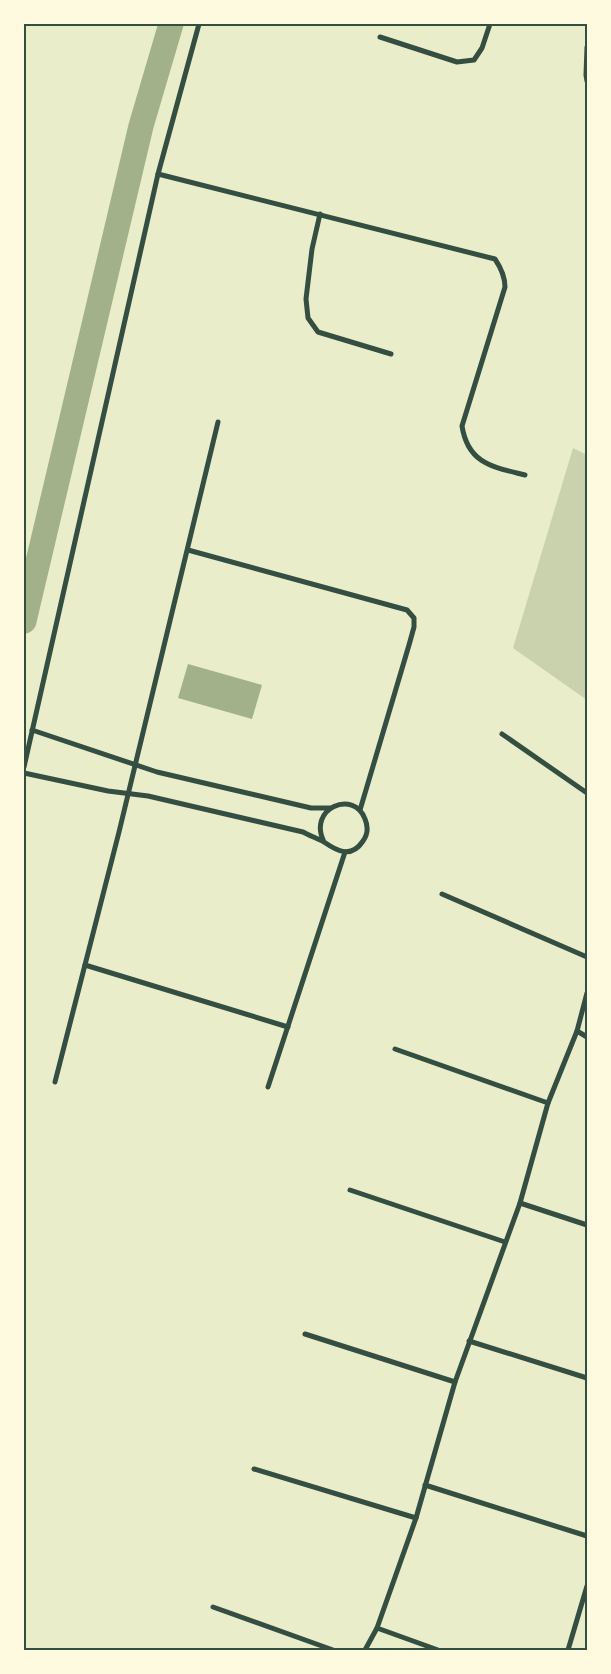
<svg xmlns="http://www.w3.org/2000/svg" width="611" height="1674" font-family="'Open Sans',sans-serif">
  <rect width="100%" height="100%" fill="#e9edc9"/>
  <path fill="#cad2ad" d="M573,448L587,455V700L513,648Z"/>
  <path fill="#a3b18a" d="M188,664L262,685L252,719L178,698Z"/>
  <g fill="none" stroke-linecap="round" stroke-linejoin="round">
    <path stroke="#a3b18a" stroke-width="25" d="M24,621L141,126L171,24"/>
    <g stroke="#344e41" stroke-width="5">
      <path d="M380,37L457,62L474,60L482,48L490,24"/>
      <path d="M587,47L586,75L587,81"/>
      <path d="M158,174L495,259C501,268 505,276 505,287L462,426C468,464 493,467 525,475"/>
      <path d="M320,214L312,249L306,299L308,318L318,332L391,354"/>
      <path d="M188,550L407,610L414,618V627L409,645L360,810"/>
      <path d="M32,730L157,772L311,808H330"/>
      <path d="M502,734L587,793"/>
      <path d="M24,767L158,174L199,24"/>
      <path d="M24,773L108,791L148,796L303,832C310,836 317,838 324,842C337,851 351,859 363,841C368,834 368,826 365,819C354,789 307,808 324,842"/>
      <path d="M442,894L587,957"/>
      <path d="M85,965L288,1027"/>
      <path d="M577,1031L587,1037"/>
      <path d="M395,1049L548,1103"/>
      <path d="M55,1082L119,832L218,422"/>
      <path d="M268,1087L345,852"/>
      <path d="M350,1190L505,1242"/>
      <path d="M520,1203L587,1225"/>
      <path d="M305,1334L455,1382"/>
      <path d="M469,1341L587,1378"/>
      <path d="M254,1469L416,1518"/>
      <path d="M425,1485L587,1536"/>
      <path d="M213,1607L333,1650"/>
      <path d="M377,1628L438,1650"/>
      <path d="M365,1650L377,1628L416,1518L455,1382L520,1203L548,1103L577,1031L587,993"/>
      <path d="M568,1650L587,1586"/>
    </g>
  </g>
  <rect width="611" height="1674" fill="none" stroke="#fefae0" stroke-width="50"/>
  <rect x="25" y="25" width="561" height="1624" fill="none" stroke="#344e41" stroke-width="2"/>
</svg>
